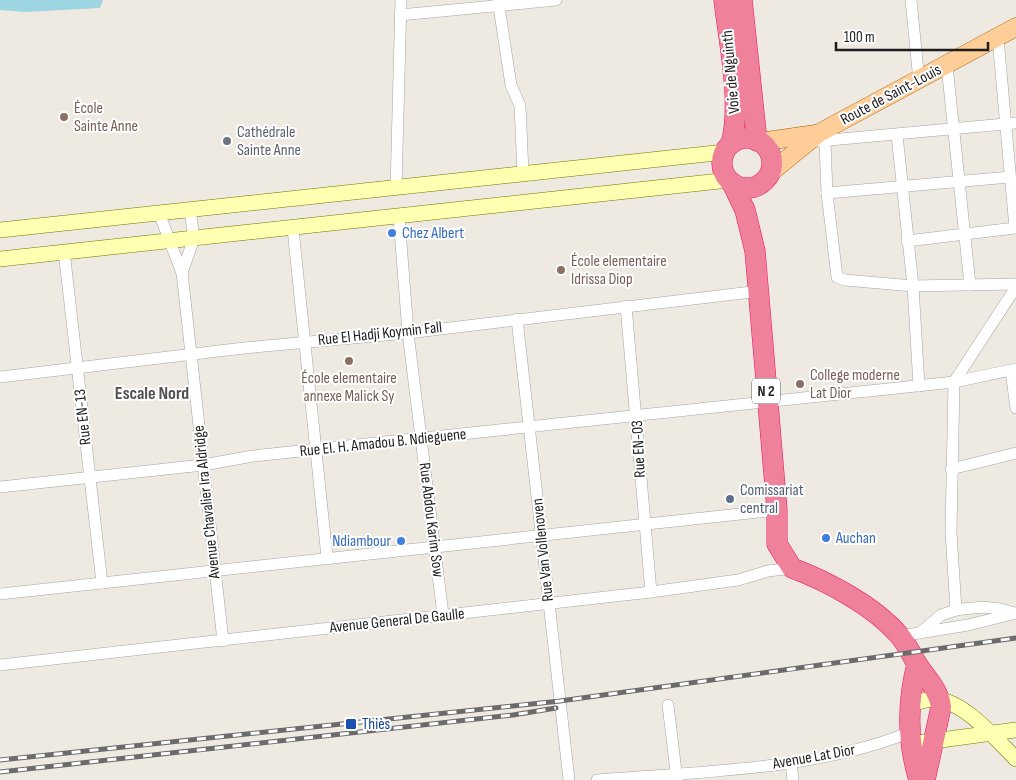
<svg xmlns="http://www.w3.org/2000/svg" width="1016" height="780" font-family="'Sofia Sans Condensed',sans-serif">
  <rect width="100%" height="100%" fill="#efeae1"/>
  <path fill="#9dd5e2" d="M0,0H103L100,8L26,12L0,10Z"/>
  <g fill="none" stroke-linecap="round" stroke-linejoin="round">
    <defs>
      <g id="street">
        <path d="M498,0L511,85L520,106L523,173"/>
        <path d="M911,0L919,81"/>
        <path d="M400,15L556,0"/>
        <path d="M947,66L970,285"/>
        <path d="M897,135L913,286L919,386"/>
        <path d="M819,141L1016,123"/>
        <path d="M825,142L827,193L837,277L845,280L913,286L1016,284"/>
        <path d="M396,188L401,0"/>
        <path d="M827,193L1010,177"/>
        <path d="M159,213L182,273L223,641"/>
        <path d="M399,217L408,333L443,615"/>
        <path d="M293,229L327,557"/>
        <path d="M907,241L1015,228L998,38"/>
        <path d="M64,251L102,583"/>
        <path d="M182,273L194,238L190,210"/>
        <path d="M626,306L651,592"/>
        <path d="M517,319L569,780"/>
        <path d="M1011,371L1016,408"/>
        <path d="M0,377L244,348L408,333L760,291"/>
        <path d="M951,469L1016,453"/>
        <path d="M0,487L203,465L253,456L954,382L1016,369"/>
        <path d="M0,594L777,510"/>
        <path d="M956,610C977,607 993,605 1014,613"/>
        <path d="M920,633L941,615L956,610L951,532L954,382L1016,287"/>
        <path d="M900,636L968,625L1016,613"/>
        <path d="M0,665L651,592L738,580L768,571L792,568"/>
        <path d="M668,705L677,780"/>
        <path d="M791,763L793,780"/>
        <path d="M597,780C695,772 819,770 910,732"/>
      </g>
      <g id="secondary">
        <path d="M0,230L725,152"/>
        <path d="M0,259L729,180"/>
        <path d="M909,704C918,702 927,699 936,699C965,702 996,739 1016,759"/>
        <path d="M911,744L1016,730"/>
      </g>
      <g id="primary">
        <path d="M760,142L816,134"/>
        <path d="M770,173L819,133L1016,27"/>
      </g>
      <g id="highway">
        <path d="M724,0C729,43 742,104 731,144"/>
        <path d="M742,0L757,141"/>
        <circle cx="747" cy="163" r="25"/>
        <path d="M732,183L745,210L755,251L777,510V544L792,568C827,581 874,606 899,635C907,644 911,654 917,664C926,678 939,690 941,707L925,780"/>
        <path d="M917,664C907,703 907,741 919,780"/>
      </g>
    </defs>
    <use href="#street" stroke="#a4a4a4" stroke-width="12"/>
    <use href="#secondary" stroke="#707800" stroke-width="16"/>
    <use href="#primary" stroke="#965e00" stroke-width="19"/>
    <use href="#highway" stroke="#ea1265" stroke-width="21"/>
    <use href="#street" stroke="#fff" stroke-width="11"/>
    <use href="#secondary" stroke="#feffb0" stroke-width="15"/>
    <use href="#primary" stroke="#ffcd97" stroke-width="18"/>
    <use href="#highway" stroke="#ef819a" stroke-width="20"/>
    <defs>
      <g id="rail">
        <path d="M0,760L560,701L1016,638"/>
        <path d="M0,772L513,715L556,708"/>
      </g>
    </defs>
    <use href="#rail" stroke="#6b6b6b" stroke-width="5"/>
    <use href="#rail" stroke="#fff" stroke-width="3" stroke-dasharray="9" stroke-linecap="butt"/>
  </g>
  <g fill="#8d6e63" stroke="#fff" stroke-width="2">
    <circle cx="64" cy="117" r="5"/>
    <circle cx="561" cy="270" r="5"/>
    <circle cx="349" cy="361" r="5"/>
    <circle cx="800" cy="384" r="5"/>
  </g>
  <circle fill="#6b7280" stroke="#fff" stroke-width="2" cx="227" cy="141" r="5"/>
  <g fill="#3f7fe0" stroke="#fff" stroke-width="2">
    <circle cx="392" cy="233" r="5"/>
    <circle cx="826" cy="538" r="5"/>
    <circle cx="401" cy="541" r="5"/>
  </g>
  <circle fill="#5c6f8a" stroke="#fff" stroke-width="2" cx="730" cy="499" r="5"/>
  <rect fill="#1a4fb4" stroke="#fff" stroke-width="2" x="345" y="718" width="12" height="12" rx="2.5"/>
  <g text-anchor="middle" dominant-baseline="central" stroke-width="4" stroke-linejoin="round" paint-order="stroke">
    <rect fill="#fff" stroke="#616161" stroke-width="1" x="752" y="378.5" width="28" height="25" rx="4"/>
    <g font-size="15" font-weight="bold" fill="#1d1d1d">
      <text x="766" y="391">N 2</text>
    </g>
    <g font-size="16" fill="#1d1d1d" stroke="#fff">
      <text transform="translate(731 72) rotate(-95)">Voie de Nguinth</text>
      <text transform="translate(891 95) rotate(-28)">Route de Saint-Louis</text>
      <text transform="translate(380 334) rotate(-6)">Rue El Hadji Koymin Fall</text>
      <text transform="translate(83 417) rotate(-96)">Rue EN-13</text>
      <text transform="translate(383 443) rotate(-6)">Rue El. H. Amadou B. Ndieguene</text>
      <text transform="translate(639 449) rotate(-93)">Rue EN-03</text>
      <text transform="translate(207 502) rotate(-96)">Avenue Chavalier Ira Aldridge</text>
      <text transform="translate(431 520) rotate(83)">Rue Abdou Karim Sow</text>
      <text transform="translate(543 550) rotate(-96)">Rue Van Vollenoven</text>
      <text transform="translate(397 621) rotate(-6)">Avenue General De Gaulle</text>
      <text transform="translate(814 757) rotate(-10)">Avenue Lat Dior</text>
    </g>
    <g font-size="16" fill="#785e54" stroke="#fff" text-anchor="start">
      <text x="74" y="108">École<tspan x="74" dy="18">Sainte Anne</tspan></text>
      <text x="571" y="261">École elementaire<tspan x="571" dy="18">Idrissa Diop</tspan></text>
      <text x="810" y="375">College moderne<tspan x="810" dy="18">Lat Dior</tspan></text>
      <text x="349" y="378" text-anchor="middle">École elementaire<tspan x="349" dy="18">annexe Malick Sy</tspan></text>
    </g>
    <g font-size="16" fill="#5b616d" stroke="#fff" text-anchor="start">
      <text x="237" y="132">Cathédrale<tspan x="237" dy="18">Sainte Anne</tspan></text>
    </g>
    <g font-size="16" fill="#366cbe" stroke="#fff" text-anchor="start">
      <text x="402" y="233">Chez Albert</text>
      <text x="836" y="538">Auchan</text>
      <text x="391" y="541" text-anchor="end">Ndiambour</text>
    </g>
    <g font-size="16" fill="#4e5e75" stroke="#fff" text-anchor="start">
      <text x="740" y="490">Comissariat<tspan x="740" dy="18">central</tspan></text>
    </g>
    <g font-size="16" fill="#164399" stroke="#fff" text-anchor="start">
      <text x="362" y="724">Thiès</text>
    </g>
    <g font-size="18" font-weight="bold" fill="#505050" stroke="#fff">
      <text x="152" y="393">Escale Nord</text>
    </g>
  </g>
  <path d="M836 42v8h152v-8" fill="none" stroke="#1d1d1d" stroke-width="2.5"/>
  <text x="844" y="42" font-size="15" fill="#1d1d1d" stroke="#ffffff" stroke-width="4" paint-order="stroke">100 m</text>
</svg>
